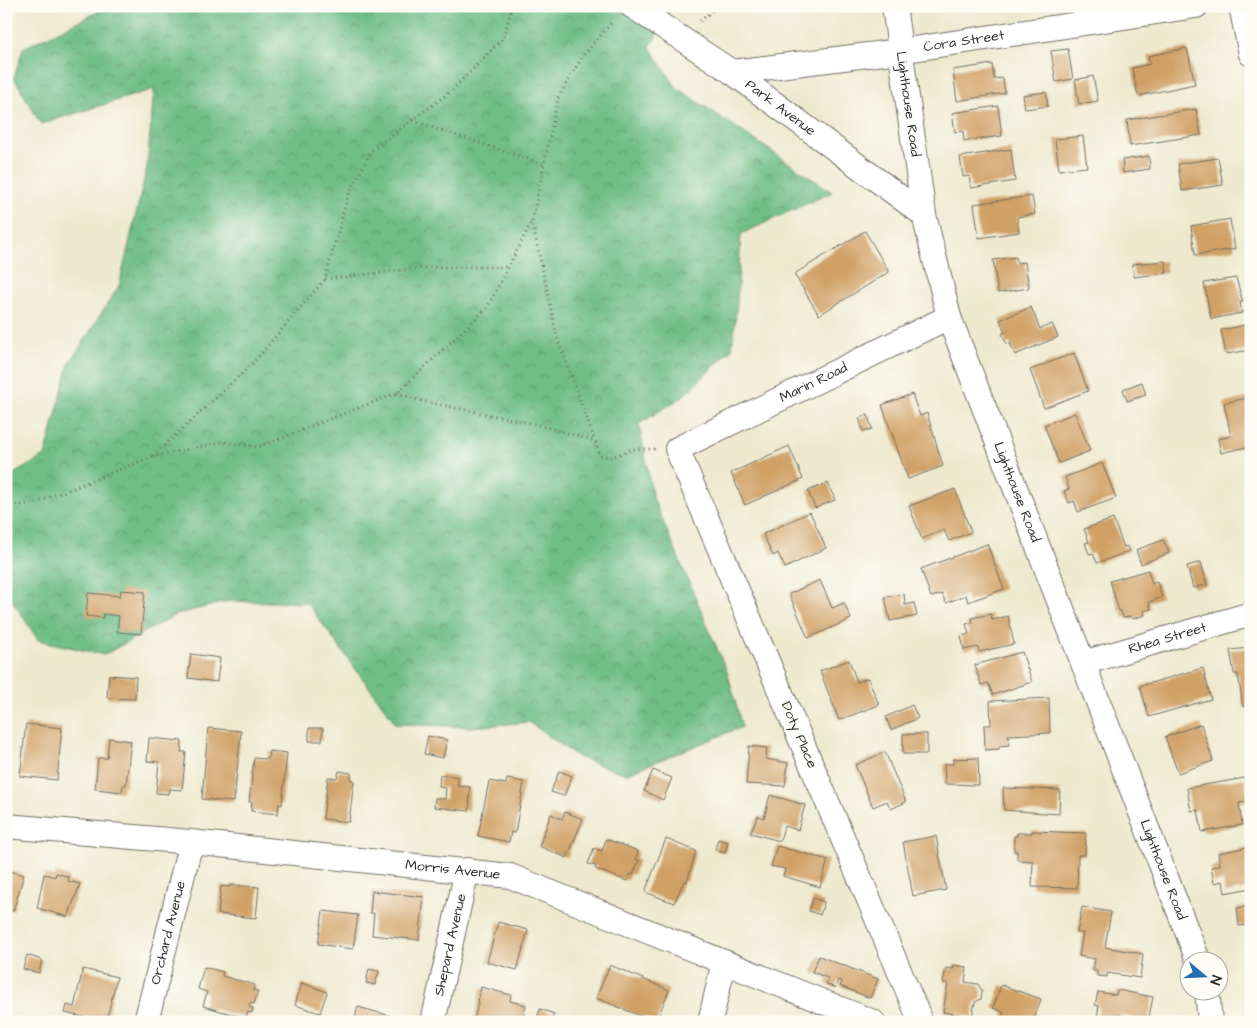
<svg xmlns="http://www.w3.org/2000/svg" width="1257" height="1028" font-family="'Architects Daughter',sans-serif">
  <defs>
    <pattern id="forest-crowns" width="20" height="18" patternUnits="userSpaceOnUse" patternTransform="scale(1.25)"><rect width="20" height="18" fill="#70be86"/><path d="M2 6a3 3 0 1 1 6 0M12 15a3 3 0 1 1 6 0" fill="none" stroke="#5c9b6e"/></pattern>
  </defs>
  <rect width="100%" height="100%" fill="#fdfcf7"/>
  <filter id="ink" filterUnits="userSpaceOnUse"><feTurbulence type="fractalNoise" baseFrequency=".02" numOctaves="2"/><feDisplacementMap in="SourceGraphic" scale="10" xChannelSelector="R" yChannelSelector="G"/><feConvolveMatrix kernelMatrix="1 2 1 2 8 2 1 2 1" color-interpolation-filters="sRGB"/></filter>
  <filter id="wash" filterUnits="userSpaceOnUse"><feTurbulence type="fractalNoise" baseFrequency=".0096" numOctaves="4" result="noise"/><feDisplacementMap in="SourceGraphic" scale="20" xChannelSelector="R" yChannelSelector="G"/><feGaussianBlur stdDeviation="1.12" result="paint"/><feColorMatrix in="noise" values="0 0 0 0 0 0 0 0 0 0 0 0 0 0 0 0 0 1.4 0 .05"/><feComposite in="paint" operator="in"/></filter>
  <g filter="url(#wash)">
    <rect width="100%" height="100%" fill="#eee9ce"/>
    <path fill="url(#forest-crowns)" stroke="#4e7458" d="M110,6H672L650,47L676,87L832,192L741,234L737,304L732,349L682,397L639,424L653,498L728,674L742,727L626,774L578,757L529,722L472,727L396,724L307,603L229,601L175,615L104,655L38,640L6,591V478L45,456L69,364L119,286L147,167L154,89L41,124L14,78L23,48Z"/>
    <g id="blocks">
      <g fill="#d0a065">
        <path d="M1187,48L1195,84L1138,96L1132,68L1150,64L1148,56Z"/>
        <path d="M1068,49L1073,79L1056,82L1051,51Z"/>
        <path d="M992,64L994,79L1003,78L1005,93L957,101L953,70Z"/>
        <path d="M1093,76L1098,101L1079,104L1075,80Z"/>
        <path d="M1046,92L1048,106L1025,109L1023,95Z"/>
        <path d="M998,106L1002,136L964,141L963,131L955,132L952,113Z"/>
        <path d="M1196,109L1201,135L1130,146L1127,120Z"/>
        <path d="M1083,136L1087,167L1059,170L1055,139Z"/>
        <path d="M1011,149L1015,181L971,188L969,176L963,177L960,157Z"/>
        <path d="M1149,156L1150,169L1123,173L1122,160Z"/>
        <path d="M1218,158L1223,185L1182,191L1178,164Z"/>
        <path d="M1032,196L1035,214L1017,217L1019,232L979,238L974,204Z"/>
        <path d="M1230,219L1235,249L1195,255L1191,226Z"/>
        <path d="M865,231L889,272L819,315L794,274Z"/>
        <path d="M1016,257L1017,263L1025,262L1029,288L998,293L993,260Z"/>
        <path d="M1165,261L1167,273L1134,277L1132,264Z"/>
        <path d="M1236,278L1243,302H1240L1242,313L1211,319L1204,283Z"/>
        <path d="M1031,307L1040,329L1052,324L1058,337L1015,355L1010,343L1007,344L1002,334L1005,332L1000,320Z"/>
        <path d="M1250,324L1251,350L1226,354L1221,330Z"/>
        <path d="M1074,353L1088,391L1044,408L1030,370Z"/>
        <path d="M1142,382L1146,395L1127,401L1123,389Z"/>
        <path d="M912,394L920,416L927,413L943,466L908,479L882,405Z"/>
        <path d="M1251,397V446L1221,453L1218,439L1231,436L1224,403Z"/>
        <path d="M1075,413L1090,451L1059,463L1044,425Z"/>
        <path d="M868,415L872,429L863,431L859,418Z"/>
        <path d="M789,446L803,479L745,505L731,473Z"/>
        <path d="M1102,463L1116,498L1078,512L1074,501L1069,503L1064,491L1069,489L1065,477Z"/>
        <path d="M828,483L835,500L815,508L808,491Z"/>
        <path d="M955,489L971,532L949,541L944,530L922,539L909,506Z"/>
        <path d="M810,512L826,548L785,568L778,553L773,556L763,534Z"/>
        <path d="M1113,519L1124,547L1127,546L1130,551L1097,563L1093,553L1089,554L1085,543L1089,542L1084,529Z"/>
        <path d="M1163,540L1169,553L1141,564L1136,550Z"/>
        <path d="M987,544L1004,589L968,602L966,595L946,603L942,594L931,597L921,569Z"/>
        <path d="M1201,562L1207,585L1193,588L1187,566Z"/>
        <path d="M1148,570L1152,584L1157,582L1162,597L1149,602L1151,609L1144,611L1145,615L1132,619L1131,616L1123,618L1121,611H1119L1110,581Z"/>
        <path d="M820,580L832,608L844,603L851,619L808,638L789,594Z"/>
        <path d="M121,590L145,592L141,634L117,632L119,616L103,614V618L86,616L88,593L120,596Z"/>
        <path d="M904,594L905,605L914,603L917,616L890,621L885,597Z"/>
        <path d="M991,614L992,620L1008,616L1014,644L979,652L978,647L964,650L961,636L969,634L966,624L973,622L972,618Z"/>
        <path d="M1250,648L1251,711H1250L1249,705L1243,707L1238,674H1234L1230,650Z"/>
        <path d="M1022,652L1032,682L993,695L988,683L981,685L975,665Z"/>
        <path d="M191,654L220,658L217,682L188,678Z"/>
        <path d="M849,660L857,682L868,678L879,705L839,720L820,671Z"/>
        <path d="M1203,668L1211,699L1149,717L1140,686Z"/>
        <path d="M109,675L136,677L135,699L107,698Z"/>
        <path d="M1049,698L1050,733L1008,735L1009,745L1000,746L999,749L985,750L984,725H991L990,701Z"/>
        <path d="M912,705L918,718L891,730L886,717Z"/>
        <path d="M26,724L62,728L57,780L20,776Z"/>
        <path d="M1201,724L1213,761L1178,773L1165,737Z"/>
        <path d="M208,728L241,731L234,802L202,799Z"/>
        <path d="M309,728H323L322,741H309Z"/>
        <rect x="903" y="734" width="24" height="20"/>
        <path d="M428,736L447,740L443,758L424,754Z"/>
        <path d="M109,738L131,741L126,785H123L122,792L95,789L98,758H107Z"/>
        <path d="M149,738L182,741L181,752H186L182,790L169,789L168,794L156,793L159,762L147,761Z"/>
        <path d="M749,746L767,748L766,759L788,763L785,786L746,784Z"/>
        <path d="M269,751L287,753L282,805L279,804L278,814L251,811L252,802H249L254,758L268,759Z"/>
        <path d="M885,752L906,802L891,809L887,801L873,807L855,765Z"/>
        <path d="M978,758L979,785L945,784L944,764H953V759Z"/>
        <path d="M653,770L672,778L663,800L644,791Z"/>
        <path d="M339,771L351,773V780H354L349,822L323,819L328,777L337,778Z"/>
        <path d="M559,771L572,776L564,796L551,792Z"/>
        <path d="M440,775L459,777L457,786L470,787L469,811L434,807L435,798L445,799L446,788L439,787Z"/>
        <path d="M1245,778L1249,801L1239,803L1242,825L1202,832L1198,810L1191,811L1187,788Z"/>
        <path d="M507,779L524,782L515,833L511,832L509,842L478,836L489,781L506,784Z"/>
        <path d="M1003,788L1060,790L1059,814L1004,810Z"/>
        <path d="M770,795L805,805L798,830L784,826L780,841L750,833L758,816L764,818Z"/>
        <path d="M565,812L583,819L567,858L539,846L551,814L562,819Z"/>
        <path d="M1032,831L1086,833L1085,855H1078L1077,888L1032,887L1033,861L1017,860V851H1014V836H1017V833H1032Z"/>
        <path d="M936,836L946,890L913,896L903,842Z"/>
        <path d="M606,839L638,851L636,859L639,860L633,875L630,874L627,881L595,869L596,866L588,864L594,848L602,851Z"/>
        <path d="M666,839L696,851L687,882L684,881L674,903L645,892Z"/>
        <path d="M718,839L728,842L725,853L715,850Z"/>
        <path d="M777,846L828,860L820,887L783,876L785,869L771,866Z"/>
        <path d="M1248,847L1251,888L1225,893L1223,881L1214,883L1211,867L1220,865L1218,853Z"/>
        <path d="M6,870L24,875L13,911L6,909Z"/>
        <path d="M56,873L69,877L68,881L80,884L68,917L37,908L44,874L55,877Z"/>
        <path d="M230,885L259,887L256,918L218,914L221,886L230,887Z"/>
        <path d="M372,891L424,897L419,940L372,935L374,913H370Z"/>
        <path d="M813,898L824,902L820,915L809,911Z"/>
        <path d="M1251,906V925L1239,926L1237,908Z"/>
        <path d="M1082,907L1111,912L1105,947L1143,954L1140,978L1107,973V977L1097,976V971H1093L1095,959L1079,956L1083,933H1077Z"/>
        <path d="M323,911L358,915L353,949L318,944Z"/>
        <path d="M498,922L528,930L517,970L487,962Z"/>
        <path d="M27,955L42,960L39,973L23,969Z"/>
        <path d="M819,956L878,979L870,998L840,986L842,982L838,980L835,988L826,984L828,978L812,972Z"/>
        <path d="M610,965L669,990L656,1022L596,998Z"/>
        <path d="M954,965L967,967L965,982L978,984L982,991L981,999L975,1002L972,1017L943,1012L948,983L943,982L946,968L953,969Z"/>
        <path d="M204,967L223,972L222,976L255,985L253,990L258,991L254,1004L250,1003L249,1007L253,1008L252,1013L248,1012L246,1018L203,1006L207,992L198,989Z"/>
        <path d="M83,969L117,977L106,1022L65,1013L67,1005L74,1007Z"/>
        <path d="M369,969L379,971L375,985L366,983Z"/>
        <path d="M302,983L327,992L320,1013L295,1005Z"/>
        <path d="M1001,985L1041,999L1033,1022H1001L1004,1012L993,1008Z"/>
        <path d="M481,987L511,995L510,1001L526,1005L522,1022H474Z"/>
        <path d="M1117,990L1153,997L1148,1022H1133L1134,1018L1119,1015L1118,1022H1096L1099,1006L1095,1005L1098,992L1116,995Z"/>
        <path d="M358,1007L391,1016L390,1022H354Z"/>
        <path d="M540,1009L554,1014L551,1022H536Z"/>
      </g>
    </g>
  </g>
  <g filter="url(#ink)">
    <use href="#blocks" fill-opacity="0" stroke="#6f6e64" stroke-width="1"/>
    <g fill="none" stroke-linecap="round" stroke-linejoin="round">
      <defs>
        <g id="street">
          <path id="s1" d="M632,6L732,72L924,215"/>
          <path id="s2" d="M894,6L924,215L949,317L1198,960"/>
          <path d="M1241,6L1251,54"/>
          <path id="s3" d="M732,72L900,51L1196,6"/>
          <path id="s4" d="M1083,663L1251,614"/>
          <path id="s5" d="M6,826L191,842L510,876L873,1022"/>
          <path d="M1207,990L1210,1022"/>
          <path id="s6" d="M146,1022L191,842"/>
          <path id="s7" d="M433,1022L467,870"/>
          <path d="M710,1022L724,962"/>
          <path id="s8" d="M917,1022L918,1015L677,449L949,317"/>
        </g>
      </defs>
      <use href="#street" stroke="#6f6e64" stroke-width="26"/>
      <g stroke="#6f6e64" stroke-width="3" stroke-dasharray="1 4" stroke-linecap="butt">
        <path d="M700,21L718,6"/>
        <path d="M413,121L543,164"/>
        <path d="M532,221L557,337L595,441"/>
        <path d="M325,279L430,267H509"/>
        <path d="M397,393L422,401L539,425L595,441L600,456L612,457L632,449H655"/>
        <path d="M153,456L252,364L325,279L348,196L371,151L450,92L482,60L504,37L512,6"/>
        <path d="M6,507L36,503L151,457L224,442L258,447L397,393L487,308L532,221L558,98L582,57L613,21"/>
      </g>
      <use href="#street" stroke="#fff" stroke-width="24"/>
    </g>
  </g>
  <g text-anchor="middle" dominant-baseline="central" stroke-width="4" stroke-linejoin="round" paint-order="stroke">
    <g font-size="14" fill="#2b2b2b" stroke="#fdfcf7">
      <text stroke="none"><textPath href="#s3" startOffset="234">Cora Street</textPath></text>
      <text stroke="none"><textPath href="#s2" startOffset="99">Lighthouse Road</textPath></text>
      <text stroke="none"><textPath href="#s1" startOffset="180">Park Avenue</textPath></text>
      <text stroke="none"><textPath href="#s8" startOffset="774">Marin Road</textPath></text>
      <text stroke="none"><textPath href="#s2" startOffset="504">Lighthouse Road</textPath></text>
      <text stroke="none"><textPath href="#s4" startOffset="88">Rhea Street</textPath></text>
      <text transform="translate(799 735) rotate(67)">Doty Place</text>
      <text stroke="none"><textPath href="#s5" startOffset="449">Morris Avenue</textPath></text>
      <text stroke="none"><textPath href="#s2" startOffset="909">Lighthouse Road</textPath></text>
      <text stroke="none"><textPath href="#s6" startOffset="92">Orchard Avenue</textPath></text>
      <text stroke="none"><textPath href="#s7" startOffset="79">Shepard Avenue</textPath></text>
    </g>
  </g>
  <rect width="1257" height="1028" fill="none" stroke="#fdfcf7" stroke-width="25"/>
  <g transform="translate(1204 976) rotate(109)"><circle r="24" fill="#fdfcf7" stroke="#a9a8a5"/>
  <path d="M0-4L9 19L0 12L-9 19Z" fill="#1f6fb2"/>
  <text y="-8" font-size="14" font-weight="bold" text-anchor="middle" fill="#2b2b2b">N</text>
  </g>
</svg>
